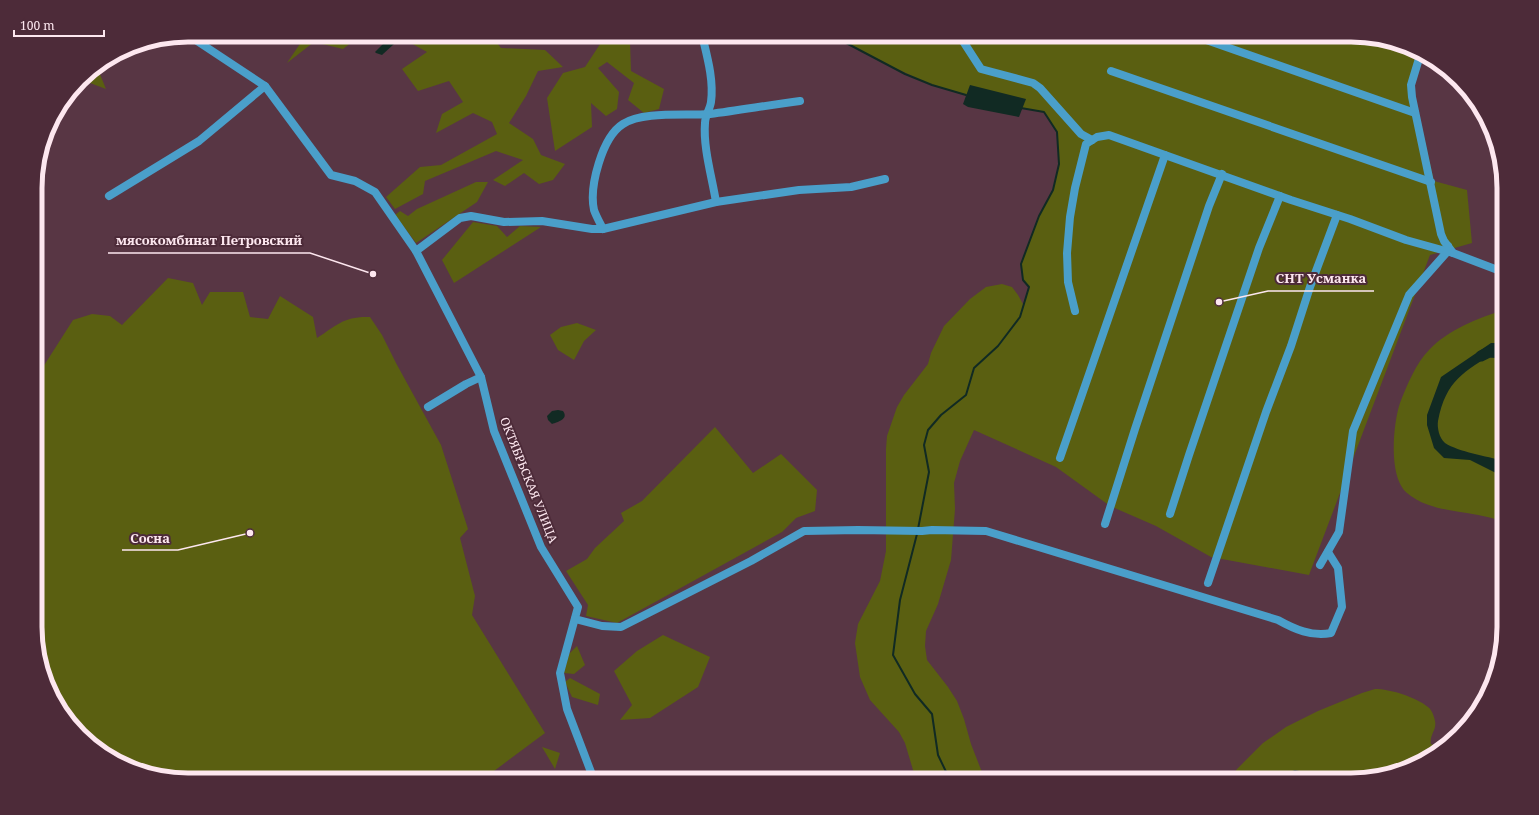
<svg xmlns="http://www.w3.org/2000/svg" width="1539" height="815" font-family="'Noto Serif',serif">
  <rect width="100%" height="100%" fill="#583644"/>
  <g fill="#5a5f11">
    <path d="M306,35H491L501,48L545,50L563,67L538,71L526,96L509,123L533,139L541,155L565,164L553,180L539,184L524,173L505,186L493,180L523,160L496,151L425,181L423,194L395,209L386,197L420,167L441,165L497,134L492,122L473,113L436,133L442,114L463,102L449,81L418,91L402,69L427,52L398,36L356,39L343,49L314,42L287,63Z"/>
    <path d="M606,35H623L630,42L631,71L664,89L659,109L644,113L628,100L634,83L607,62L598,68L619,92L617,109L606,116L591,103L592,127L555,151L547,98L563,73L585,67Z"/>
    <path d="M831,35H1351L1419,51L1413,87L1434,181L1467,190L1472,243L1430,255L1309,575L1211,557L1156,526L1110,506L1056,467L974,430L960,461L954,483L955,509L951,560L938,604L926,631L925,646L927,660L948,687L957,701L964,719L971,744L985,780H916L905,743L899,732L870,700L860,677L855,643L858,624L880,581L886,551V449L887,436L897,407L904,395L928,364L931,353L944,326L970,299L986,287L1002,284L1012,287L1018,295L1024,306L1029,287L1023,280L1021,264L1039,216L1053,190L1059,164L1057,132L1044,112L1007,106L932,85L886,64Z"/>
    <path d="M97,67L106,89L82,80L87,73Z"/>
    <path d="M476,182H488L477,202L416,243L395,215L400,211L408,216L417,209Z"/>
    <path d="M473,222L497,226L507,237L520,226L541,227L454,283L442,260Z"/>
    <path d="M168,278L193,283L202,305L210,292H243L250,317L268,319L280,296L313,317L317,338C337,325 344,316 370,317L382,335L396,363L441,445L468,529L460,538L475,596L472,615L545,733L490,774L491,780H188L120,764L87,742L61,712L36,647V378L73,320L92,314L110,316L122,325Z"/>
    <path d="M1503,310L1504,524C1496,518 1488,517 1478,515C1454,510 1427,510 1407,493C1388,477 1393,424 1400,403C1407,385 1416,363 1429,350C1449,329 1477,319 1503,310Z"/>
    <path d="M577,323L596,330L584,341L574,360L558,350L550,335L561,327Z"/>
    <path d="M715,427L753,473L781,454L817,490L815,511L796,518L782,532L617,623L586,616L588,605L566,571L587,559L595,548L624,521L621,513L642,501Z"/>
    <path d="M663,635L710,657L698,687L650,718L620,720L632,705L614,671L637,651Z"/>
    <path d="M577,646L585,665L574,674L564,673L569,654Z"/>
    <path d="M570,678L600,694L598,705L572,697L565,682Z"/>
    <path d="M1375,689C1390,689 1416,697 1428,707C1432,710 1434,716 1435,721C1437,730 1429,735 1431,744L1436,746L1447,744L1436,754L1400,772L1361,780H1229L1237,769L1263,743L1286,727L1318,711L1362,693Z"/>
    <path d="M542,747L560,753L555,769Z"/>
  </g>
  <g fill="#112a23">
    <path d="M390,39L394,44L382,55L376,53L375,52L385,42Z"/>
    <path d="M970,85L1026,99L1019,117L968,107L963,104Z"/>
    <path d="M1491,343H1503V351H1497C1464,372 1446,380 1438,421C1437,427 1439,438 1445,443C1459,452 1486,456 1504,461V477L1470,460L1444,458L1434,448L1427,425V415L1441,377Z"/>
    <path d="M558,410L563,411C569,419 558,422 552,424L548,420L547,416L552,411Z"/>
    <path d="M1295,770L1321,776L1354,772L1393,773L1361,780H1268Z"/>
  </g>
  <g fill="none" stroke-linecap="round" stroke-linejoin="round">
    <g stroke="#112a23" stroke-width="2">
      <path d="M831,35L905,74L932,85L966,95"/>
      <path d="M918,529L929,472L924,445L928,430L941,415L966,395L974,368L998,346L1020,317L1029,287L1023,280L1021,264L1039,216L1053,190L1059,164L1057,132L1044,112L1021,108"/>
      <path d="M917,534L900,600L893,655L915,694L932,714L938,755L950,780"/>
    </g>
    <path stroke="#112a23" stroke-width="11" d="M1481,356L1489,352L1503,353"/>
    <g stroke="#4a9fca" stroke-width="8">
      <path d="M188,35L265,86L331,175L355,181L375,192L416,251L481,377L494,431L541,547L578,607L560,673L567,709L594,780"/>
      <path d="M702,35C707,56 714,80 711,102C710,109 705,116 705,123C703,148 712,177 716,202"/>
      <path d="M959,35L981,69L1033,83L1040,88L1081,134L1092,140"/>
      <path d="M1192,35L1415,113"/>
      <path d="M1421,52L1411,85L1412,97L1441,234L1444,241L1453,253L1503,272"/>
      <path d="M1111,71L1431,182"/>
      <path d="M109,196L199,141L265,86"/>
      <path d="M603,229C600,223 596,216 594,210C589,187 602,137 623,124C643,111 685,116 710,114C740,110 770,105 800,101"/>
      <path d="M416,251L460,218L471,216L504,222L542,221L592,229H603L716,202L799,190L851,187L885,179"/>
      <path d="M1075,311L1068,282L1067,253L1070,217L1075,188L1086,144L1097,137L1109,135L1291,200L1350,219L1406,240L1453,253"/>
      <path d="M428,407L466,384L481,377"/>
      <path d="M1060,458L1165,155"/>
      <path d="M1170,514L1189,455L1259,248L1280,196"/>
      <path d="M1105,524L1135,429L1209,206L1222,174"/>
      <path d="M1320,565L1339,532L1353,431L1409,295L1447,252L1448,246"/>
      <path d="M1208,583L1266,412L1291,346L1310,287L1337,215"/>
      <path d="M575,619L602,626L621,627L751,561L804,531L858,530L922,531L932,530L986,531L1278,620C1294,629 1312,637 1331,633L1342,607L1338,568L1328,552"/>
    </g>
  </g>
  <g text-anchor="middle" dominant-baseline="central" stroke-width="4" stroke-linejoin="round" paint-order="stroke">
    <g font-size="12" fill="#fde7ef" stroke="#4d2b39">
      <text transform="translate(529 480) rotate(68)">ОКТЯБРЬСКАЯ УЛИЦА</text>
    </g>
  </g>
  <path d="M0 0H1539V815H0ZM188 42H1351A146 146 0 0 1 1497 188V627A146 146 0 0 1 1351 773H188A146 146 0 0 1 42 627V188A146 146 0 0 1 188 42Z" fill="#4d2b39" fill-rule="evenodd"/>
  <path fill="none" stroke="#fde7ef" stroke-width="5" d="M188 42H1351A146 146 0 0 1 1497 188V627A146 146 0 0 1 1351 773H188A146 146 0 0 1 42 627V188A146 146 0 0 1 188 42Z"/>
  <path fill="none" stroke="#fde7ef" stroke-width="1.5" d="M373 274L310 253H108M1219 302L1268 291H1374M250 533L178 550H122"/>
  <g fill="#fde7ef" stroke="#4d2b39" stroke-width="1.5">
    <circle cx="373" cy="274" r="4"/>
    <circle cx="1219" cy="302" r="4"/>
    <circle cx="250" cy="533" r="4"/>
  </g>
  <g font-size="13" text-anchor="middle" font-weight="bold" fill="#fde7ef" stroke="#4d2b39" stroke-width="4" stroke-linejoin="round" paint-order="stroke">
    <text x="209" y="245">мясокомбинат Петровский</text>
    <text x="1321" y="283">СНТ Усманка</text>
    <text x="150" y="543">Сосна</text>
  </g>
  <path d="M14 30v6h90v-6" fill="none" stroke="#fde7ef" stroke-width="2"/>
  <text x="20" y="30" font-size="12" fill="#fde7ef" stroke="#4d2b39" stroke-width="3" paint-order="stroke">100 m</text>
</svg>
